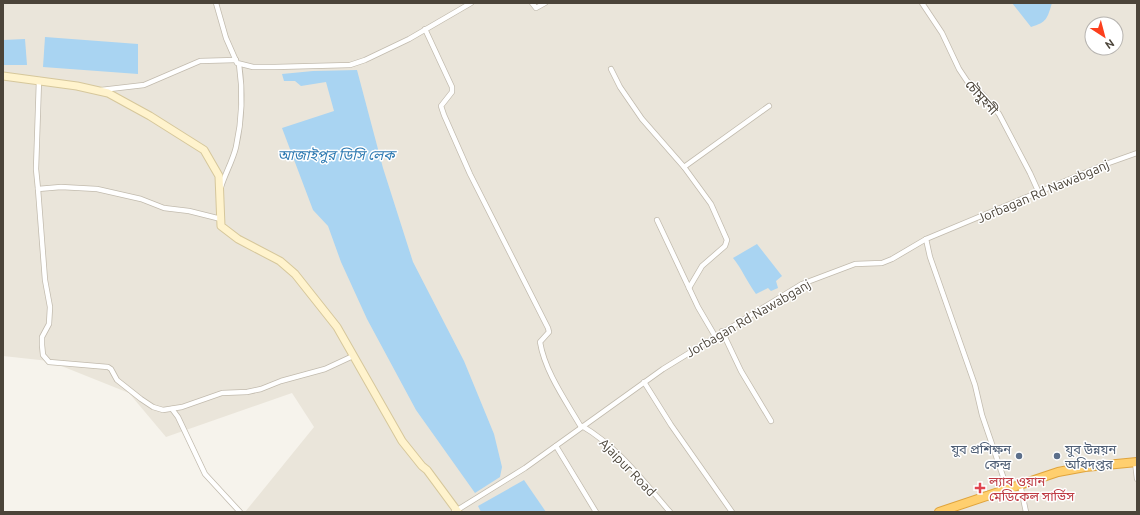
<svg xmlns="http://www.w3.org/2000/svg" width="1140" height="515" font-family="Ubuntu,'Noto Sans Bengali',sans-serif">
  <rect width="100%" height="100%" fill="#f6f3ec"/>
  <path fill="#eae5da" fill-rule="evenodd" d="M3,3H1137V512H245L314,427L292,393L166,437L129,393L49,361L3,356ZM1092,24H1116V48H1092Z"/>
  <g fill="#a9d4f2">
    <path d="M1012,3H1052C1047,19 1047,22 1031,27Z"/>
    <path d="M45,37L138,44V74L43,67Z"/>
    <path d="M25,39L27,65H3V40Z"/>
    <path d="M357,70L383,168L413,262L464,361L494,434L502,467L500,477L475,493L416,410L367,319L341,262L328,226L313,210L282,128L334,111L326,82L301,86L295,81H284L282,74L313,71Z"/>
    <path d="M757,244L782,276L776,281L778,288L771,291L768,288L756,294C747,282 742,269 733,258Z"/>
    <path d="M524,480L546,512H481L478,506Z"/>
  </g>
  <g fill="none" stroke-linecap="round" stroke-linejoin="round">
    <defs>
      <g id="street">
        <path d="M216,3L226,38L237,63L253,67H275L350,65L365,60L409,39L471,3"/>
        <path d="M532,3L536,8L545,3"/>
        <path d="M922,3L942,33L959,69L967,81L982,94L999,114L1030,173L1039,193"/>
        <path d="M425,29L452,87V92L441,106L444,115L470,174L548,328L549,332L540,342C545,372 566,401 581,427"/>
        <path d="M611,69L620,87L642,119L684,167L711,204L727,240L725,246L702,266L689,288"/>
        <path d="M39,80L36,169L38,189L61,187L97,189L141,199L164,208L189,211L221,219"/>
        <path d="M101,90L144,85L200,61L236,60"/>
        <path d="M684,167L769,106"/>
        <path d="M221,187C225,174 233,160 236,147C242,120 243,91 239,64"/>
        <path d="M38,189L45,280L50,307L49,324L42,337V345L43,355L49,362L108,367L111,369L117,380L141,399L153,407L163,410L182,407L222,393L247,392L261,389L281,381L325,369L353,356"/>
        <path d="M657,220L698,307L715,336"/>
        <path d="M926,239L930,257L975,385L982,415L1007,488"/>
        <path d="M722,331L741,371L771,421"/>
        <path d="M644,382L671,425L732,512"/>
        <path d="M172,409L178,417L205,474L240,512"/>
        <path d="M582,426C618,447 643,481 670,512"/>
        <path d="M556,446L596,512"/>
        <path d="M1135,462L1137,479"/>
        <path d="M1020,484L1026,512"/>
        <path d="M454,512L525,468L663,369L802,284L855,264L882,263L892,259L926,239L1106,164L1137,153"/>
      </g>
      <path id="secondary" d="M3,76L77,86L108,93L150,116L204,150L219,176L221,226L238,239L280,261L295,274L337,327L402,441L422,466L427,470L458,512"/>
      <path id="highway" d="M939,512L1058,472L1085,467L1137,462"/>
    </defs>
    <use href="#street" stroke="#c2bbae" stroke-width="6"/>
    <use href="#secondary" stroke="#d6c79b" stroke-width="9"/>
    <use href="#highway" stroke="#e0a43c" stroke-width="10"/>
    <use href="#street" stroke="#fff" stroke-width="4.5"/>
    <use href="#secondary" stroke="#fff3cd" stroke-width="7"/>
    <use href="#highway" stroke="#ffcf6e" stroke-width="8"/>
  </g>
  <g fill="#5c6f8a" stroke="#fff" stroke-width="1.5">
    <circle cx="1019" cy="456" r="4"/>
    <circle cx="1057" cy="456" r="4"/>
  </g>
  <path fill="#e0444e" stroke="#fff" stroke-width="1.5" d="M978 482h4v4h4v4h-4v4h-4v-4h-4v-4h4z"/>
  <g text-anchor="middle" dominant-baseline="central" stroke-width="3" stroke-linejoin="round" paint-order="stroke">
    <g font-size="13" fill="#4b4439" stroke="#fff">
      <text transform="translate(982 97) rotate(48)">চৌমুহনী</text>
      <text transform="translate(1043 191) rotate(-23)">Jorbagan Rd Nawabganj</text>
      <text transform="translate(748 318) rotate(-30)">Jorbagan Rd Nawabganj</text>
      <text transform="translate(628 467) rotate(46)">Ajaipur Road</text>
    </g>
    <g font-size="13" fill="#4e5e75" stroke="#fff" text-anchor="end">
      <text x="1011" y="449">যুব প্রশিক্ষন<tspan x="1011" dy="15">কেন্দ্র</tspan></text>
      <text x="1065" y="449" text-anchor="start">যুব উন্নয়ন<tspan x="1065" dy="15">অধিদপ্তর</tspan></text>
    </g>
    <g font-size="13" fill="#be3a42" stroke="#fff" text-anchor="start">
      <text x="989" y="481">ল্যাব ওয়ান<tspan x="989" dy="15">মেডিকেল সার্ভিস</tspan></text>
    </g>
    <g font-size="14" font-style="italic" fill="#2e7ab2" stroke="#fff">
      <text x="336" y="155">আজাইপুর ডিসি লেক</text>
    </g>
  </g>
  <rect width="1140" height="515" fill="none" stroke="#4b4439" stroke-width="8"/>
  <g transform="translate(1104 36) rotate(144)"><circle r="19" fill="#ffffff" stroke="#b7b4b0"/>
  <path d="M0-3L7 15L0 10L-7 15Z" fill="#fc3f1d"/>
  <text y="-6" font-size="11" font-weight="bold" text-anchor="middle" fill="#4b4439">N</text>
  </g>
</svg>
